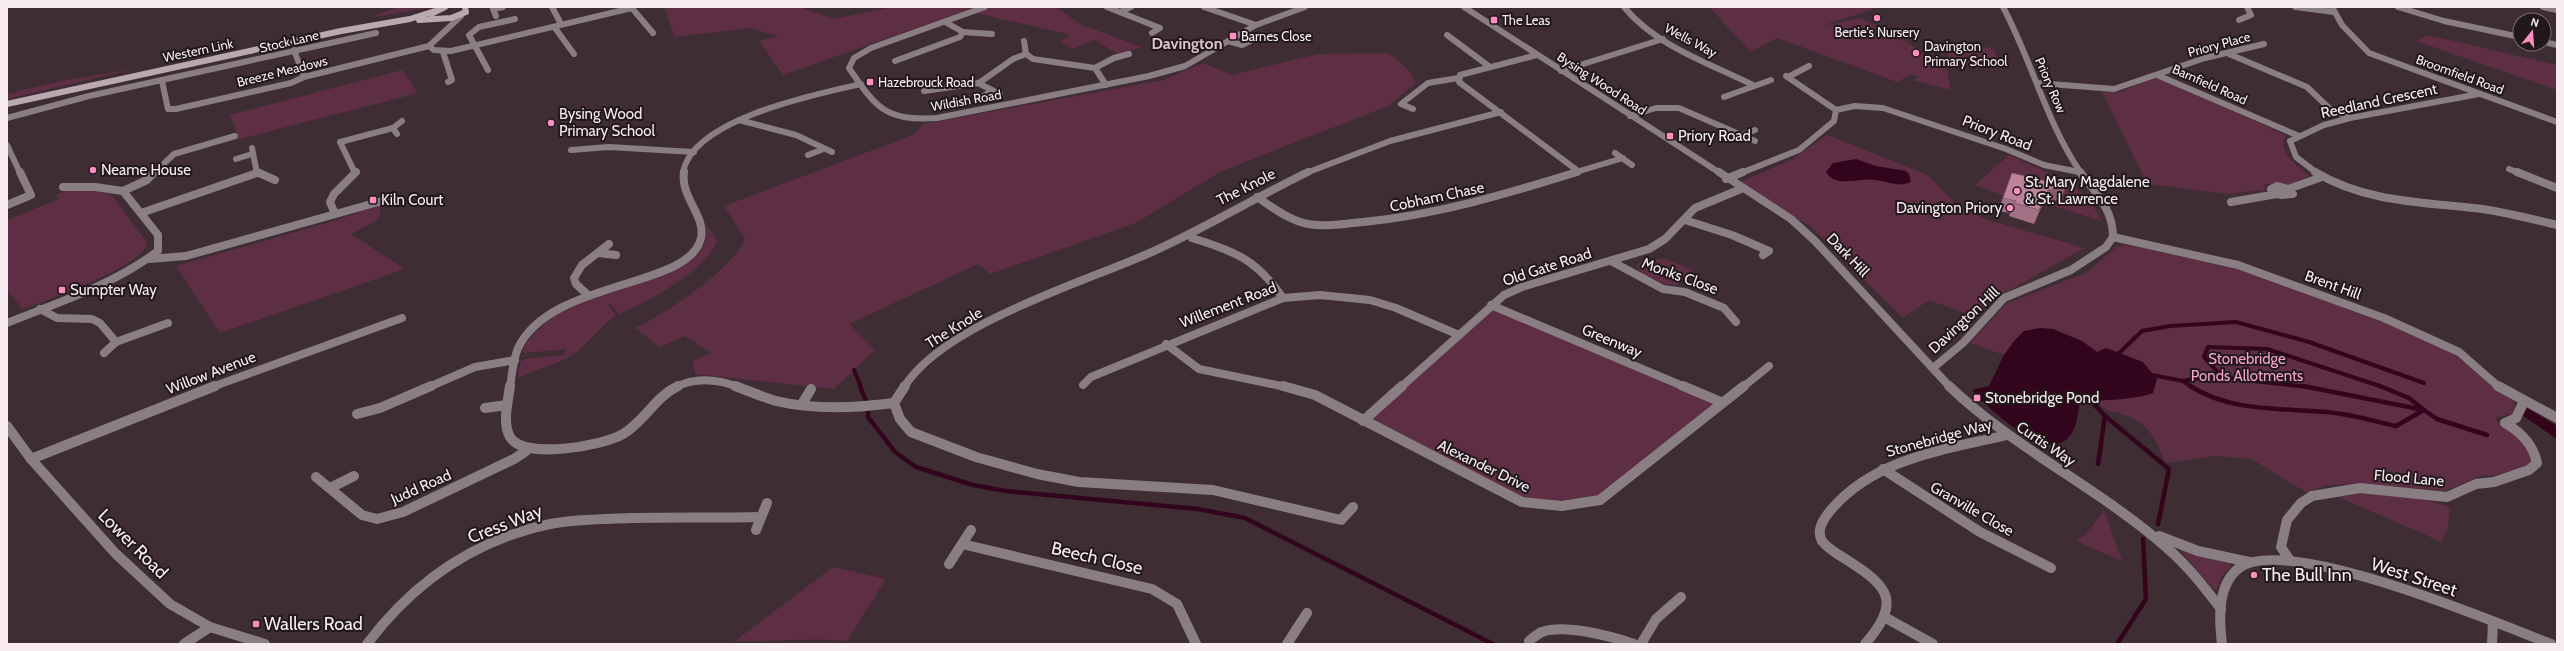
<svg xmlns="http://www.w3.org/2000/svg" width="2564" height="651" font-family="Cabin,sans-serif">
  <rect width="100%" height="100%" fill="#3f2d34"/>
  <g fill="#5e2e44">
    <path d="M398,7H431L369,18Z"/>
    <path d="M664,7H800L833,19L893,7H976L783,75L759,41L778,36L750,28L675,37Z"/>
    <path d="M992,7H1059L1057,8L1082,25L1142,47L1119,55L1095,40L1071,49L1061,41L1070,36L1067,34L976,13Z"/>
    <path d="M1709,7H1871L1874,9L1827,24L1830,25L1859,18L1880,27L1891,37L1907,42L1934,61L1946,66L1951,90L1912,80L1920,77L1912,74L1897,82L1777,38L1751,52Z"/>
    <path d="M2428,35L2557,65V90L2416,41Z"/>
    <path d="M1943,42L1993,48L2002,69L1950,64Z"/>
    <path d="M1385,53C1397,57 1411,71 1416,83L1388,106L1220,172L1136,223L990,274L978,264L849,324L875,350L834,389L695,374L693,361L711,353L685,336L660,347L635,328C664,315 734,268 745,239L724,206L913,135L923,124L1163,80L1203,63L1232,75L1318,54Z"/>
    <path d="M134,69L7,99V94L61,81Z"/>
    <path d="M402,70L418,93L239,139L230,115Z"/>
    <path d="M2152,78L2166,81L2283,134L2286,136C2276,152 2299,167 2309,176L2291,184H2265L2264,192L2259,190L2229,194L2147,184L2102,92H2120Z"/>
    <path d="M1827,135L1928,175L1958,206L1985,219L2085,248L1999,296L1975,317L1929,300L1903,318L1811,227L1740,182L1791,160Z"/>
    <path d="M2009,155L2070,183L2088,198L2102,221L2043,203L2003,196L1975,185Z"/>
    <path d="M87,189L111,194L147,243C143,267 48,299 23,309L7,291V220L59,199L55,195L68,190Z"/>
    <path d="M379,205L381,206L379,219L351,234L405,269L220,333L176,266L334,221Z"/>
    <path d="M706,224L717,240C706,272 648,301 619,314L611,304L608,305L616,315C601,326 593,338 580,349C563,364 537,368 518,378L520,362L525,359L564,355L566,349L525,353L522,351C535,326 560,311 585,300C616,285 717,275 706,224Z"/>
    <path d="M2128,245L2242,270L2385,323L2449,350L2515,403L2512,414L2495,418C2500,426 2509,429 2515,434C2524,442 2530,454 2534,465L2490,476L2483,475L2445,491L2370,484L2326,485L2307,493L2252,459L2215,456L2165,463C2157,442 2150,423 2125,415C2113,411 2106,413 2097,402L2099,400L2154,390C2155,358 2128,360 2106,348L2100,352L2093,351L2082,341L2053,329L2014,341L2004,355L1970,343L2006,304L2088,272L2116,247Z"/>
    <path d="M1664,258L1693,270L1677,285L1665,284L1645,275L1637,268L1639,262Z"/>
    <path d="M1491,305L1721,402L1600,500L1584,505L1522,502L1363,421Z"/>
    <path d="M2366,492L2415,497L2450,507L2448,526L2442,542L2331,494L2346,496Z"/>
    <path d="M2104,510L2122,561L2076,541L2085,535Z"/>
    <path d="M2178,547L2229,564L2231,567L2222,576L2217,590L2213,589Z"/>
    <path d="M833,567L886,579L847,641C810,637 772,642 735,641Z"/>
  </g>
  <g fill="#32051d">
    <path d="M1856,159L1876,166L1906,171L1909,174L1911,182C1898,188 1888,181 1875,180C1860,177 1836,189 1826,172L1833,163Z"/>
    <path d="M2040,328L2053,329L2082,341L2097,352L2106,348L2143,362L2157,379L2153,393C2139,399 2096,402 2081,400C2077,412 2078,427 2069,437C2046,464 1987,407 1972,390L1989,386L2004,355L2014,341L2024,331Z"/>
    <path d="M2527,408L2557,426V439L2523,416Z"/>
  </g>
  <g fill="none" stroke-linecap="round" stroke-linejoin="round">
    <g stroke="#32051d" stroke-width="4">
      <path d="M2118,354L2142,331L2170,326L2236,322L2309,342L2424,383"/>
      <path d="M854,370L861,387"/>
      <path d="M2152,375L2183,381L2208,376L2308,387"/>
      <path d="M2222,377L2204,357L2208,347L2267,349L2383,387"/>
      <path d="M2183,381L2192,387"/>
    </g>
    <g stroke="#32051d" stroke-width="4.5">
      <path d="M860,386L868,406V417L895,452L916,467L973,485L1006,491L1198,509L1245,518L1493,644"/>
      <path d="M2190,386C2231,412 2280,408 2327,412C2350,414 2373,421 2396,426L2424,410L2409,398L2380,386"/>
      <path d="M2303,386L2424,410L2437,419L2487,435"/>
      <path d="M2091,401L2105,416L2098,464"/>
      <path d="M2105,416L2169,469L2158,524"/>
      <path d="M2117,644L2146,599L2143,539"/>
    </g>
    <g stroke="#897f83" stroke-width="6">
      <path d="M552,7L561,24"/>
      <path d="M631,7L653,33"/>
      <path d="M985,7L871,48L854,58L849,68C877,109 885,121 937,118L1149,76L1185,66L1256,25L1305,7"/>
      <path d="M1107,7L1160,28L1152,33"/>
      <path d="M1204,7L1256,25"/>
      <path d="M1624,7C1656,46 1709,63 1753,85"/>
      <path d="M2295,7L2334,12"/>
      <path d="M2332,7L2342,25L2369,53L2557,122"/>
      <path d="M2398,7L2444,21L2520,37"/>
      <path d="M2543,7L2557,10"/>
      <path d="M1120,12L1131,7"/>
      <path d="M461,16L429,46L434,50L451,51L632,8"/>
      <path d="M496,16L493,9L503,7"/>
      <path d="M2239,20L2251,15L2247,7"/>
      <path d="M555,28L574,54"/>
      <path d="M963,32L992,34"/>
      <path d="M1447,35L1490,67"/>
      <path d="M1024,41L1026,54"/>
      <path d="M1228,41L1242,45L1262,35"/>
      <path d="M2544,42L2557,45"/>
      <path d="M294,50L304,77"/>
      <path d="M443,52L452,80L448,82"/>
      <path d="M2229,54L2307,87L2329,108L2350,118"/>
      <path d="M1537,55L1460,75L1459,82L1578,171"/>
      <path d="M895,61L960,37L963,32L945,22"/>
      <path d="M1095,68L1114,58L1129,54"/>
      <path d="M488,70L469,35L479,27L515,19"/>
      <path d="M1561,71L1663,39"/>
      <path d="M2157,75L2299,136"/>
      <path d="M1786,76L1836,110"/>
      <path d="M1788,77L1809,66"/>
      <path d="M162,81L168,109H176L291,83L304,77L429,46"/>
      <path d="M978,83L1000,94"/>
      <path d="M2037,83L2114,89L2205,58L2264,44"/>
      <path d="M924,91L979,83L1013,59L1026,54L1033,59L1095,68L1106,85"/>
      <path d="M983,96L992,91"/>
      <path d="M1724,97L1771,80"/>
      <path d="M1413,109L1401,104L1428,83L1458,78"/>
      <path d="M1630,116L1656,108H1679L1755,141"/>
      <path d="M7,118L89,96L376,33"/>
      <path d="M739,120L796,135L832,152"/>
      <path d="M397,134L393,128L402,121"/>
      <path d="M1742,135L1755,130"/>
      <path d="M7,145L20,173"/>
      <path d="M252,148L257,173"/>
      <path d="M571,150L609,147L694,152"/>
      <path d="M1615,153L1632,165"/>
      <path d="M808,155L821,150"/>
      <path d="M236,159L252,154"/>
      <path d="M2509,169L2519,173"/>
      <path d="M154,173L174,154L235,136"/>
      <path d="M355,173L340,142L393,128"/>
      <path d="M683,173C691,119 817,94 861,84"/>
      <path d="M1306,173L1390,141L1501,112"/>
      <path d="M1573,173L1623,158"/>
      <path d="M1741,173L1799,150L1834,121L1836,110L1855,106L1883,108L2006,149L2044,165L2079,172"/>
      <path d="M2317,173L2296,157L2290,141L2324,125L2350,118L2479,94"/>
    </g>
    <g stroke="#897f83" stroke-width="8">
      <path d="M257,172L275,180"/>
      <path d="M2315,172C2367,203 2424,202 2483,209C2508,213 2532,219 2557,225"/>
      <path d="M2517,172L2557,188"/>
      <path d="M1726,179L1743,172"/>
      <path d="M2277,186L2288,189L2293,194L2281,195L2271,189Z"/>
      <path d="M2288,189L2322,177"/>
      <path d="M123,191L147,180L155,172"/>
      <path d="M1257,197C1273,208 1289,220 1308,224C1326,227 1345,224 1363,222C1437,215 1506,194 1577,172"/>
      <path d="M2231,202L2277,194"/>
      <path d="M7,205L31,195L20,172"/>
      <path d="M141,213L257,173"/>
      <path d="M335,214L330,202L334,194L356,172"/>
      <path d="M1685,220L1732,235L1769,251L1763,255"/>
      <path d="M2113,237L2238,265L2384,318L2459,352L2499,387"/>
      <path d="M1192,238C1235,251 1257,260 1283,298"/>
      <path d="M598,253L616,255"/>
      <path d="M149,259L186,256L389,199"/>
      <path d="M1611,261L1663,289L1685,292L1724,308L1736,322"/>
      <path d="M588,295L576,284L574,278L582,265L609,244"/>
      <path d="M1491,305L1685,387"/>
      <path d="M40,309L57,318L92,319L100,323L116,342L168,323"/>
      <path d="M7,323C59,302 113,285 158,251V235L123,191L95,187H63"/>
      <path d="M1166,344L1199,369L1286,387"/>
      <path d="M104,353L116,342"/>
      <path d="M1083,385L1091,377L1283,298L1320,295L1370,300L1396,308L1459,335"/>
      <path d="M212,387L402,318"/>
      <path d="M429,387L475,367L515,360"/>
      <path d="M510,387C512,374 513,360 518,348C551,279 690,289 701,238C706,216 680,197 684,172"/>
      <path d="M676,387C696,377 717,379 738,387"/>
      <path d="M904,387C944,323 1086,282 1154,251C1207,227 1256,197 1308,172"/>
      <path d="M1401,387L1504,295L1522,287L1649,249L1665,239L1695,208L1741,189"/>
      <path d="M1743,387L1769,366"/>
    </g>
    <g stroke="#897f83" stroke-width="10">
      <path d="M510,386C508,401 502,423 510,437C524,460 603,446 623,434C645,421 655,397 678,386"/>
      <path d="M735,386C749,391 762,397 776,401C814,410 856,408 894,403"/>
      <path d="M905,386L894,403L900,419L911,432L976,457L1037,474L1079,482L1213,490L1341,520L1353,507"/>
      <path d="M1283,386L1315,395L1522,502L1562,506L1600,500L1744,386"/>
      <path d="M1683,386L1721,402"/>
      <path d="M2498,386L2557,418"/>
      <path d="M802,404L811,389"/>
      <path d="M485,408L507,405"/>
      <path d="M357,414L380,408L431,386"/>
      <path d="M1363,421L1402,386"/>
      <path d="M7,426L31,459L115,553L170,604L210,627L265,644"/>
      <path d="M31,459L215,386"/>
      <path d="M1883,469L1980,532L2051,568"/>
      <path d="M316,477L362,515L377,519L403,512L514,459L526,451"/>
      <path d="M330,488L354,476"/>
      <path d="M756,530L767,503"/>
      <path d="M962,544L1152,589L1177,604L1196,644"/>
      <path d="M2289,559L2281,547L2287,520L2301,503L2312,496L2360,488L2447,497L2476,484L2494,482L2529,470L2537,463C2533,444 2521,432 2505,423L2516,418L2524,401"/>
      <path d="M949,564L971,530"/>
      <path d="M1886,618L1933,644"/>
      <path d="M1529,641C1533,638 1537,634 1542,632C1565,624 1611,636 1634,644"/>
      <path d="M184,644L210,627"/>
      <path d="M367,644C413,583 474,540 550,524C576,519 604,519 631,518C674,517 718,518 761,517"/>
      <path d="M1287,644L1307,613"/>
      <path d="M1641,644L1656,619L1681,597"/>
      <path d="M1865,644C1901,602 1890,587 1847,560C1838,554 1829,550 1822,541C1816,530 1823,520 1830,511C1874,458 1944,450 2007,435"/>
      <path d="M2492,644L2493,622"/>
    </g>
    <g stroke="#897f83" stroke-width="6">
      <path d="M1464,7L1720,173"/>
      <path d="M2003,7C2032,61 2046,122 2081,173"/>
    </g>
    <g stroke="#897f83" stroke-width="8">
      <path d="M1719,172L1791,219L1815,241L1950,387"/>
      <path d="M1933,368L1963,343L2004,298L2071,270L2106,247L2113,237C2113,209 2096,193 2080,172"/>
    </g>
    <g stroke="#897f83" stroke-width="10">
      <path d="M1949,386C2015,449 2099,488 2167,548C2188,566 2204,587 2221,609"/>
      <path d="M2159,536L2198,551L2249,562"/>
      <path d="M2222,644C2219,619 2217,585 2239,568C2285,533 2497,623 2551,644"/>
    </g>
    <g stroke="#baaab0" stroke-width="6">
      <path d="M431,14L445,7"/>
      <path d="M419,20L451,18L466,12L465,7"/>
      <path d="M7,104L341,31L410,19L435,11"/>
    </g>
  </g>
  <path fill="#a27185" d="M2012,173L2061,199L2043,203L2034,224L2009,216L2010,213L1998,211Z"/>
  <path fill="#845c6c" d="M2066,186L2061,199L2043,203L2034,224L2039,210L2048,190Z"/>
  <path fill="#bc839b" stroke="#845c6c" d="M2012,173L2066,186L2048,190L2039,210L2014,203L2016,201L2003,198Z"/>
  <g fill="#fc8fc1" stroke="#20181b" stroke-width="1.5">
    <circle cx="1877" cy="18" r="4"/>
    <rect x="1490" y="16" width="8" height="8" rx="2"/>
    <rect x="1229" y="32" width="8" height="8" rx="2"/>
    <circle cx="1916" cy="53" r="4"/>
    <rect x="866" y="78" width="8" height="8" rx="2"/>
    <circle cx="551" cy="123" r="4"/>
    <rect x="1666" y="132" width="8" height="8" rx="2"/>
    <circle cx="93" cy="170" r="4"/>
    <circle cx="2017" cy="191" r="4"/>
    <rect x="369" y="196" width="8" height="8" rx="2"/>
    <circle cx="2010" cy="208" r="4"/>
    <rect x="58" y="286" width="8" height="8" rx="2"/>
    <rect x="1973" y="394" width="8" height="8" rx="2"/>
    <circle cx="2254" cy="575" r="4"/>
    <rect x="252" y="620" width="8" height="8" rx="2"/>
  </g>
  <g text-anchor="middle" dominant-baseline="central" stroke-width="4" stroke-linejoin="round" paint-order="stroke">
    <g font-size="13" fill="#f8ecf0" stroke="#20181b" text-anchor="start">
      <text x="1502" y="20">The Leas</text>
      <text x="1877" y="32" text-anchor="middle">Bertie's Nursery</text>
      <text x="1241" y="36">Barnes Close</text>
      <text x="1924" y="46">Davington<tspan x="1924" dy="15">Primary School</tspan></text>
      <text x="878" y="82">Hazebrouck Road</text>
    </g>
    <g font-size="13" fill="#f8ecf0" stroke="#20181b">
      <text transform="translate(1691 40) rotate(28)">Wells Way</text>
      <text transform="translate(289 41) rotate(-13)">Stock Lane</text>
      <text transform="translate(2219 44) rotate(-15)">Priory Place</text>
      <text transform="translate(198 50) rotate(-12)">Western Link</text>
      <text transform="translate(282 71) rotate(-14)">Breeze Meadows</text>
      <text transform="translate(2460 74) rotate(20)">Broomfield Road</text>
      <text transform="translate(1602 83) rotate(33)">Bysing Wood Road</text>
      <text transform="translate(2210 84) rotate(24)">Barnfield Road</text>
      <text transform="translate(2051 85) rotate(67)">Priory Row</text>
      <text transform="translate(966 100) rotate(-10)">Wildish Road</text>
    </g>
    <g font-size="15" fill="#f8ecf0" stroke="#20181b">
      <text transform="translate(2379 101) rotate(-12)">Reedland Crescent</text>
      <text transform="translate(1997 133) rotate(21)">Priory Road</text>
      <text transform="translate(1246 187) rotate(-27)">The Knole</text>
      <text transform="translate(1437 197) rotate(-12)">Cobham Chase</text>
      <text transform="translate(1848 255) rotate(46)">Dark Hill</text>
      <text transform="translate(1547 267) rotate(-18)">Old Gate Road</text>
      <text transform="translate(1680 276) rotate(20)">Monks Close</text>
      <text transform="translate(2333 285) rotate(20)">Brent Hill</text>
      <text transform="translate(1228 305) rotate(-21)">Willement Road</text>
      <text transform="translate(1964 320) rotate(-43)">Davington Hill</text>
      <text transform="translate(954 328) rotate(-32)">The Knole</text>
      <text transform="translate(1612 341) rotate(23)">Greenway</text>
      <text transform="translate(211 373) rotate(-21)">Willow Avenue</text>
      <text transform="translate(1939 438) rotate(-15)">Stonebridge Way</text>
      <text transform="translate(2046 444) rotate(34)">Curtis Way</text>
      <text transform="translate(1484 466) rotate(26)">Alexander Drive</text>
      <text transform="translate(2409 478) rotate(5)">Flood Lane</text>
      <text transform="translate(421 487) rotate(-24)">Judd Road</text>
      <text transform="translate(1972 509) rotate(30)">Granville Close</text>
    </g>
    <g font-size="15" fill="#f8ecf0" stroke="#20181b" text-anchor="start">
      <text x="559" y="114">Bysing Wood<tspan x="559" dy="17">Primary School</tspan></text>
      <text x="1678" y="136">Priory Road</text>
      <text x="101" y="170">Neame House</text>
      <text x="2025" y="182">St. Mary Magdalene<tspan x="2025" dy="17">&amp; St. Lawrence</tspan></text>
      <text x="381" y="200">Kiln Court</text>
      <text x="2002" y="208" text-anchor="end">Davington Priory</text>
      <text x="70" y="290">Sumpter Way</text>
      <text x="1985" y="398">Stonebridge Pond</text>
    </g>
    <g font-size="15" fill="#f7a4c8" stroke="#20181b">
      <text x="2247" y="359">Stonebridge<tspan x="2247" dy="17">Ponds Allotments</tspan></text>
    </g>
    <g font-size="16" font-weight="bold" fill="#dac3cc" stroke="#20181b">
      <text x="1187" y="43">Davington</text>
    </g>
    <g font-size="18" fill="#f8ecf0" stroke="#20181b">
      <text transform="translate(505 524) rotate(-21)">Cress Way</text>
      <text transform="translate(133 544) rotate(45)">Lower Road</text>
      <text transform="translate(1097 558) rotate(13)">Beech Close</text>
      <text transform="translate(2414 577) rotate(18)">West Street</text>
    </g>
    <g font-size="18" fill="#f8ecf0" stroke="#20181b" text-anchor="start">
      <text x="2262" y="575">The Bull Inn</text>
      <text x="264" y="624">Wallers Road</text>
    </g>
  </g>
  <rect width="2564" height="651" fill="none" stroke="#f8ecf0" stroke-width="16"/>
  <g transform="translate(2532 32) rotate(17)"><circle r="19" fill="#20181b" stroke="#766d70"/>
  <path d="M0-3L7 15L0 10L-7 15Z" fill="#fc8fc1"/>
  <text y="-6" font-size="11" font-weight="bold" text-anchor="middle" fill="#f8ecf0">N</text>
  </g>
</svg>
